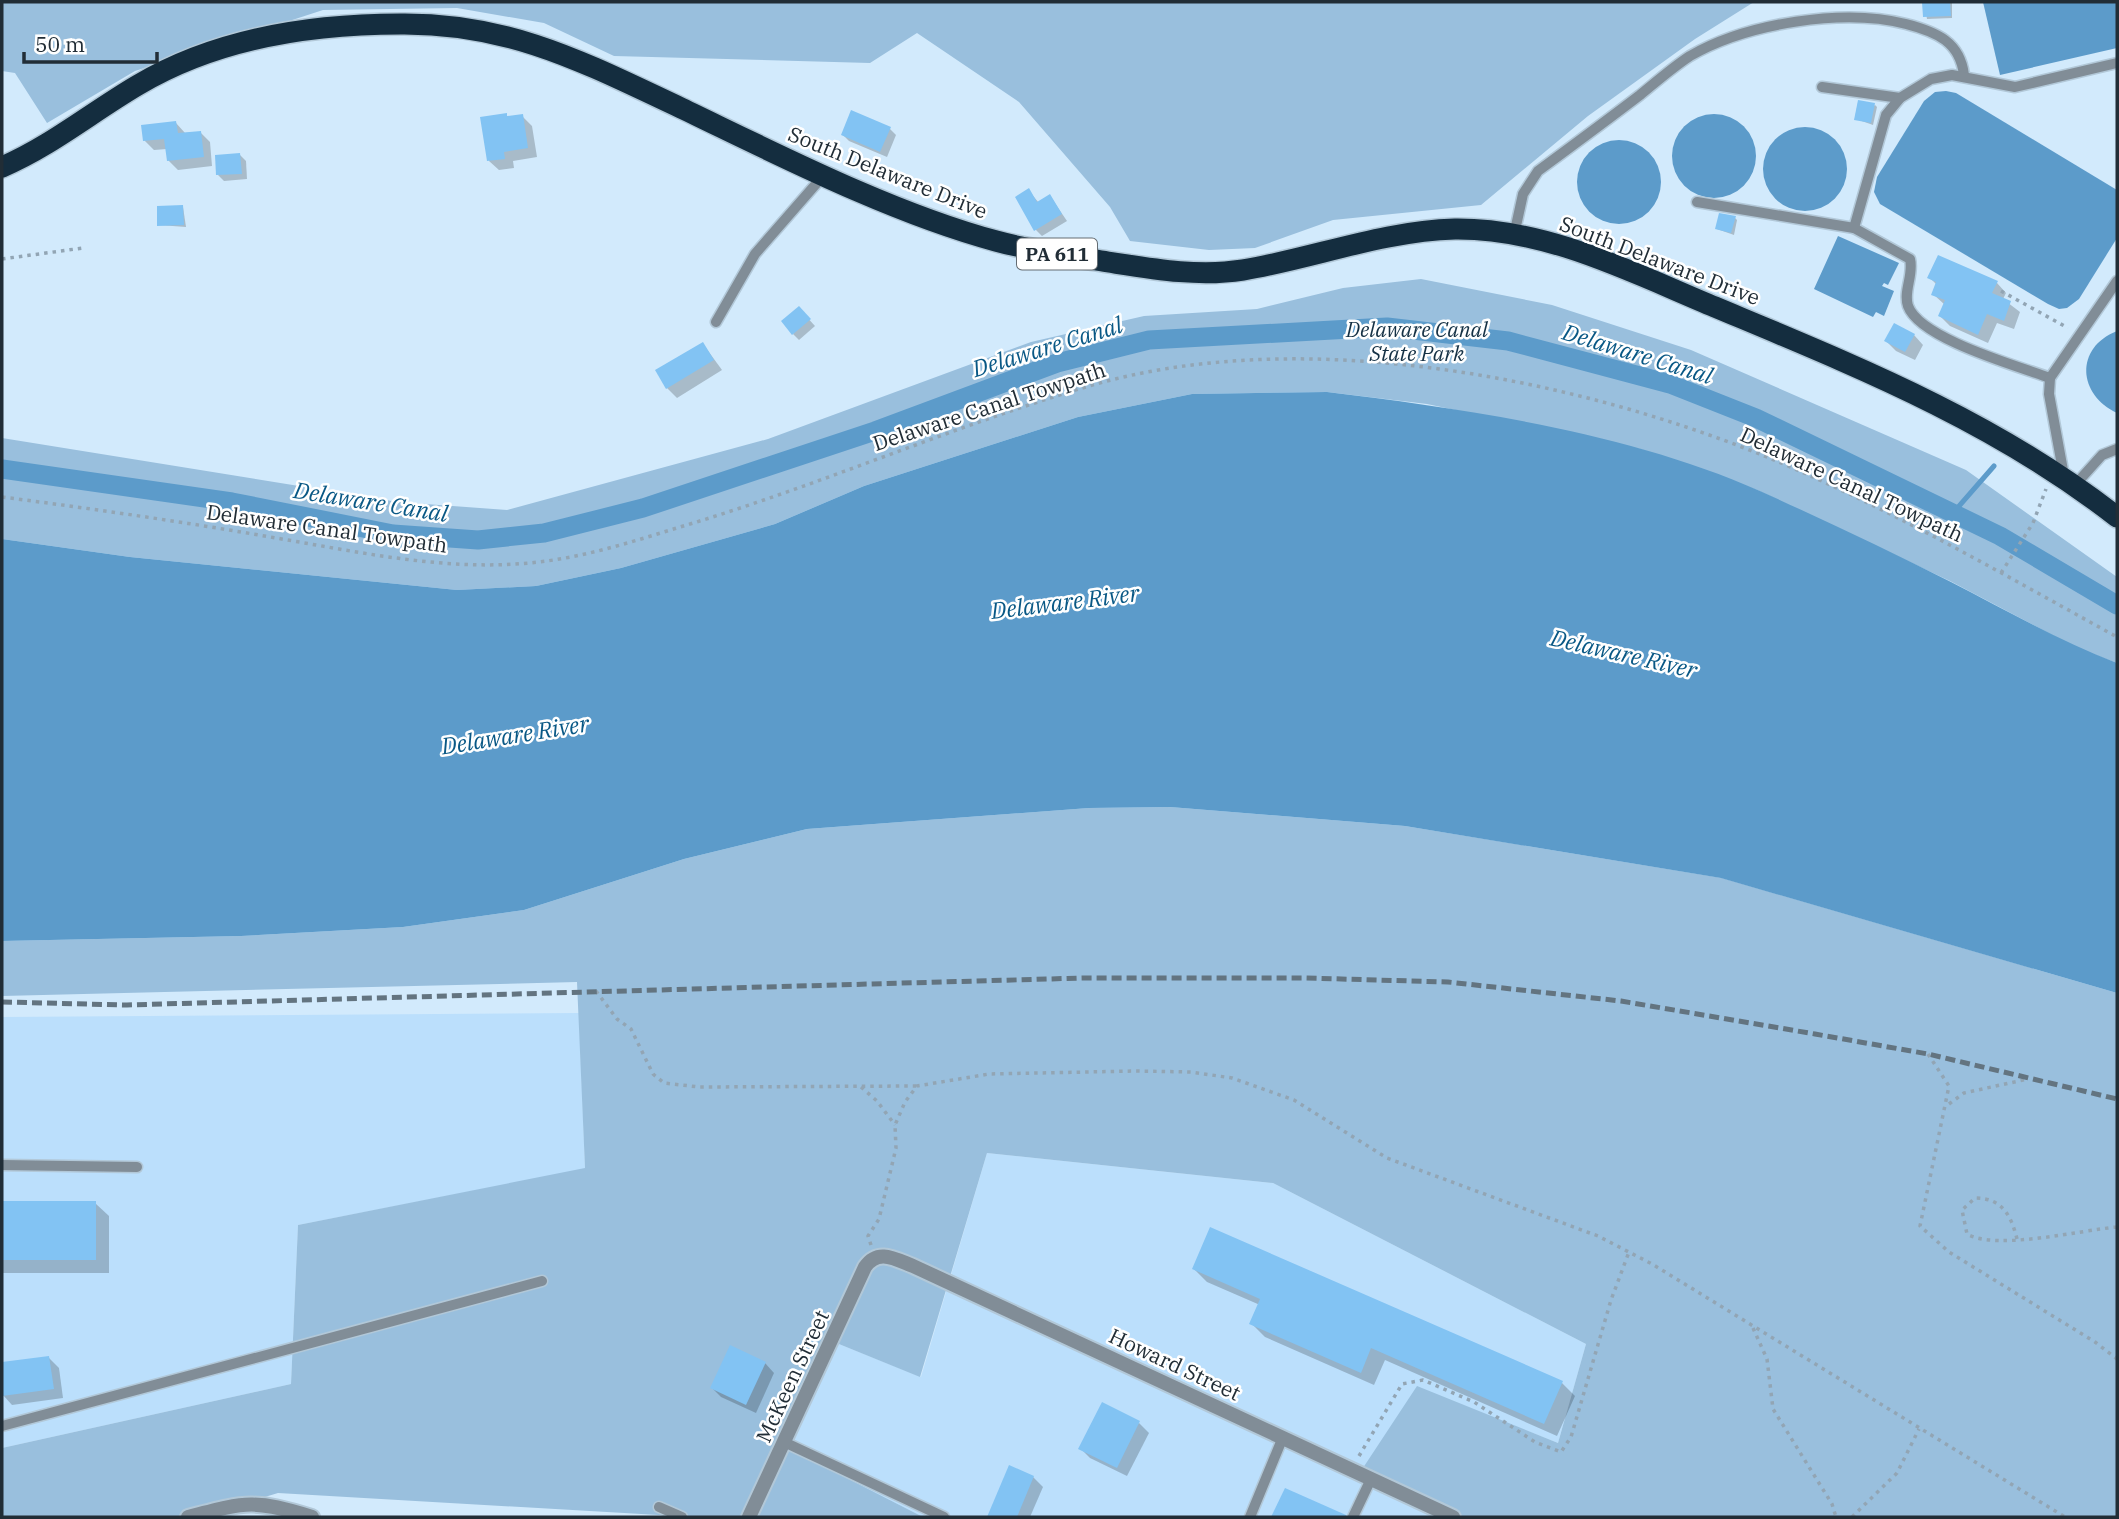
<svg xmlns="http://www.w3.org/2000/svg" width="2119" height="1519" font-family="'IBM Plex Serif',serif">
  <rect width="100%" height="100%" fill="#d2eafc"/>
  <g fill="#bbdffc">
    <path d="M579,1013L585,1169L298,1225L291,1384L2,1448V1017Z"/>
    <path d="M987,1153L1273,1183L1586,1344L1558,1443L1416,1387L1452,1517H923L785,1447L834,1342L921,1377Z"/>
  </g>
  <g fill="#99bfdd">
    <path d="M2,2H1754L1695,39L1588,116L1481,205L1333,220L1255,248L1209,250L1130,241L1110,207L1019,102L917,33L870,63L614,56L544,23L457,8L323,10L135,71L47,123L15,73L2,71Z"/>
    <path d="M1421,279L1552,305L1691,350L1966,470L2117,577V663L2079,649L1950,581L1757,490L1640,449L1427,404L1327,392L1192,394L1078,417L864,486L775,524L621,568L536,586L457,590L130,557L2,539V438L398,502L507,510L768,439L1031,342L1144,316L1257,309L1343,288Z"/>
    <path d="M1170,807L1405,826L1722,878L2117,993V1517H1452L1359,1474L1417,1386L1558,1443L1586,1344L1273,1183L987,1153L920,1377L834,1342L786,1447L923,1517H693L278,1493L198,1517H2V1448L291,1384L298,1225L585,1168L577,982L2,996V941L241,936L403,927L524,910L684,859L807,829L1089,808Z"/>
  </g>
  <g fill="#5c9bca">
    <path d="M1983,2H2117V48L2000,75Z"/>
    <path d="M1946,91L1956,93L2117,190V238L2079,299L2067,308L2059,309L2048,304L1880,204L1874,192L1877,177L1924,101L1935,92Z"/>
    <circle cx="1714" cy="156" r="42"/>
    <circle cx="1805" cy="169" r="42"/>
    <circle cx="1619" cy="182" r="42"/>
    <path d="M1838,236L1899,263L1888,285L1884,283L1882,286L1894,291L1884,316L1876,312L1873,317L1814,289Z"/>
    <path d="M2117,331V413C2078,395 2074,348 2117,331Z"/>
    <path d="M1327,392C1468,409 1630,433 1760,491C1824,520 1888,550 1951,582C2006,610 2059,641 2117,663V993L1721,878L1405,826L1170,807L1089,808L807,829L684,859L524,910L403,927L241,936L2,941V539L130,557L457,590L536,586L621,568L775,524L864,486L1078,417L1192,394Z"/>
  </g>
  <g fill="#0003">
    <path d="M1924,2H1952V18L1927,19Z"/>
    <path d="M1875,105L1877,107L1873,125L1856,119Z"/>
    <path d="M506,115L509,118L522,116L532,126L537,157L513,161L514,168L499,170L489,161Z"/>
    <path d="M176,123L185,133L200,132L210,142L212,166L178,170L168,160L167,149L154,150L144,140Z"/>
    <path d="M890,129L896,135L887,157L849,141L843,135Z"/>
    <path d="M240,155L246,161L247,179L224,181L218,175Z"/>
    <path d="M1029,191L1039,203L1050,196L1067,221L1042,236L1036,230Z"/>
    <path d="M183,207L186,227L159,225Z"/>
    <path d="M1735,218L1737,220L1734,235L1717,229Z"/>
    <path d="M1929,277L1997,283L2006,293L2003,299L2020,312L2014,329L1997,323L1988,343L1950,326L1940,316L1945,305L1933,294L1937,285Z"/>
    <path d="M805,315L815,326L799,340L793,334Z"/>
    <path d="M1914,335L1923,345L1915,360L1896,351L1886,341Z"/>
    <path d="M703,344L722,370L677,398L667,388Z"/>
    <path d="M2,1203H95L109,1216V1273H2Z"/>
    <path d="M1194,1269L1562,1383L1575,1396L1557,1436L1385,1360L1374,1385L1265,1337L1251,1323L1260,1305L1207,1282Z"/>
    <path d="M49,1358L59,1368L63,1398L12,1405L3,1395L2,1364Z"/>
    <path d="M765,1363L774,1373L756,1413L721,1397L712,1388Z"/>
    <path d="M1139,1423L1149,1433L1127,1476L1090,1458L1081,1449Z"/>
    <path d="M1033,1477L1043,1487L1030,1517H993L990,1514Z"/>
  </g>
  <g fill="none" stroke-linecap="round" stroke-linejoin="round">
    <path stroke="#5c9bca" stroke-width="5" d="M1953,513L1994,466"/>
    <path stroke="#5c9bca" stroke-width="19" d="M2,469L232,502L393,534L478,540L544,533L643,508L875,431L1057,363L1149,340L1387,327L1508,341L1670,384L1756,418L2000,536L2117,605"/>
  </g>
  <g fill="#82c3f3">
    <path d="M1922,2H1950L1951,16L1923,17Z"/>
    <path d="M1858,100L1875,103L1871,123L1854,120Z"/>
    <path d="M851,110L891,127L880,152L841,135Z"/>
    <path d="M507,113V116L523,114L528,148L504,152L505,159L487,161L480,117Z"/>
    <path d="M176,121L178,133L201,131L204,157L167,161L164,139L143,141L141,125Z"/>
    <path d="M240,153L242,174L216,175L215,155Z"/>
    <path d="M1029,188L1037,202L1050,194L1062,214L1034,231L1015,197Z"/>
    <path d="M183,205L184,225L157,226V206Z"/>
    <path d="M1719,213L1736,216L1731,233L1715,229Z"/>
    <path d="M1938,255L1998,281L1992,293L2011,301L2004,321L1987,314L1978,335L1938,316L1945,300L1931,295L1936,282L1927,278Z"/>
    <path d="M799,306L811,319L792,335L781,321Z"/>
    <path d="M1894,323L1915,334L1905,352L1884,341Z"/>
    <path d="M703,342L714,360L666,389L655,370Z"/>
    <rect x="2" y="1201" width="94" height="59"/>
    <path d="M1210,1227L1563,1381L1544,1424L1371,1348L1361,1373L1249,1324L1260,1299L1192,1269Z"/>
    <path d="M730,1345L766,1362L746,1405L710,1388Z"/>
    <path d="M49,1356L54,1389L2,1396V1362Z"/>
    <path d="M1102,1402L1140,1421L1117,1468L1078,1449Z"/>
    <path d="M1009,1465L1034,1476L1017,1517H987Z"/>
    <path d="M1285,1488L1346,1515V1517H1271Z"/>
  </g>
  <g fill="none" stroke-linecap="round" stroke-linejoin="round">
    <defs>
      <g id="lane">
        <path d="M1822,87L1900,98"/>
        <path d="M1697,202L1854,228"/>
        <path d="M1514,235L1523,194L1538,171C1572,146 1606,121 1640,95C1656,82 1673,67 1690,56C1747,23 1844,8 1906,24C1937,32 1960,42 1964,75"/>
        <path d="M716,322L755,254L823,176"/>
        <path d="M2050,378C2018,366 1920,339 1908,306C1903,291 1914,275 1910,259L1854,228L1886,115L1900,98L1931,79L1952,75L2015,87L2117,63"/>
        <path d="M2064,476L2049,394L2050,378L2117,281"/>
        <path d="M2075,485L2102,455L2117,449"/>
        <path d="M2,1165L137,1167"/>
        <path d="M2,1426L542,1281"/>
        <path d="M784,1442L944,1517"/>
        <path d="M659,1507L682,1517"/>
        <path d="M1250,1517L1283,1437"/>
        <path d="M1353,1517L1371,1479"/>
      </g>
      <g id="street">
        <path d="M188,1517C246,1502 254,1499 312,1517"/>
        <path d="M749,1517L865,1267C878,1248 895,1259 913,1266L1453,1517"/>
      </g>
      <path id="highway" d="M2,167C51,146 92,112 138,85C217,38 310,24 401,24C511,23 585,63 681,108C779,155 892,213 996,241C1032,251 1070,256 1108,262C1153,269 1198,277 1243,270C1314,258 1383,231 1455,229C1547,228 1633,273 1715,307C1858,367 1994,421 2117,517"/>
    </defs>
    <use href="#lane" stroke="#b2c8d8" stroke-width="13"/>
    <use href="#street" stroke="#b2c8d8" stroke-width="18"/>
    <use href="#highway" stroke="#b2c8d8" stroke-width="24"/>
    <g stroke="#92a5b4" stroke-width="3.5" stroke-dasharray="3.5 5" stroke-linecap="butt">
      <path d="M2,259L83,248"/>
      <path d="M2001,291L2068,328"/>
      <path d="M2,497C94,509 185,522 276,538C359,552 444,571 529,563C585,558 637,540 690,524C825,483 954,426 1089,386C1297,325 1564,375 1762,455C1884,505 2001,573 2117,637"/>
      <path d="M2001,573L2033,523L2046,489"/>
      <path d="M596,991L617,1019L631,1029L653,1074L664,1083L699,1087L917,1086"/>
      <path d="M1928,1054L1949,1086L1920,1226L1949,1252L2095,1342L2117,1359"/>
      <path d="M861,1087L877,1101L895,1125"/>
      <path d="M1949,1104L1964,1093L2028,1079"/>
      <path d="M2017,1239C2011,1215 2002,1198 1975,1198L1962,1210L1967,1234C1997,1251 2081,1230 2117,1227"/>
      <path d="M871,1245L868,1236L879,1219L896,1148L895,1125L905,1102L917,1086L989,1074L1136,1071L1191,1072L1232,1078L1294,1100L1387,1158L1598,1236L1652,1264L2065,1517"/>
      <path d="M1753,1328L1767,1359L1773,1409L1832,1504L1836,1517"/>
      <path d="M1359,1456L1402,1384L1423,1380L1474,1402L1535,1442L1561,1452L1571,1437L1611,1300L1629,1252"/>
      <path d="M1852,1517L1897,1473L1919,1429"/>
    </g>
    <use href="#lane" stroke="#818d97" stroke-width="10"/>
    <use href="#street" stroke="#818d97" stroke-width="14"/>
    <use href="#highway" stroke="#142d3f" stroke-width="21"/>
    <path stroke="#637480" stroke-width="5" stroke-dasharray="10 5" stroke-linecap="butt" d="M2,1002L127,1005L1083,978H1306L1448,982L1621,1001L1815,1034L1928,1054L2117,1099"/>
  </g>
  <g text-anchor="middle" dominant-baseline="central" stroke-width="5" stroke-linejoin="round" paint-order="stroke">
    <rect fill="#fff" stroke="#646c72" stroke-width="2" x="1017" y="238.5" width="80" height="31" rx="5"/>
    <g font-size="19" font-weight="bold" fill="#212d36">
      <text x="1057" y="254">PA 611</text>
    </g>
    <g font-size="21" fill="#212d36" stroke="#fff">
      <text transform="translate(888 172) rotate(22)">South Delaware Drive</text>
      <text transform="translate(1660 260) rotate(21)">South Delaware Drive</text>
      <text transform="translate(989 406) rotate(-18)">Delaware Canal Towpath</text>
      <text transform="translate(1852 484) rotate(25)">Delaware Canal Towpath</text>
      <text transform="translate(327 528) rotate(8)">Delaware Canal Towpath</text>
      <text transform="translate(1175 1364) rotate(25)">Howard Street</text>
      <text transform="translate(792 1376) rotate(-65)">McKeen Street</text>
    </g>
    <g font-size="21" font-style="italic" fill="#153145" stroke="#fff">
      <text x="1417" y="329">Delaware Canal<tspan x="1417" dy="24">State Park</tspan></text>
    </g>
    <g font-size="23" font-style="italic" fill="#095885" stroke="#fff">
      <text transform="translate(1047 346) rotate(-17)">Delaware Canal</text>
      <text transform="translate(1638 353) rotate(17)">Delaware Canal</text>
      <text transform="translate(371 501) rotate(9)">Delaware Canal</text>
      <text transform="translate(1065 601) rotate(-7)">Delaware River</text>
      <text transform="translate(1624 653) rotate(13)">Delaware River</text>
      <text transform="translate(515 734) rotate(-9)">Delaware River</text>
    </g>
  </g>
  <rect width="2119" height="1519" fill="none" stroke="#212d36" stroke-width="7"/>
  <path d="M24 52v10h133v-10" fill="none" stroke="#212d36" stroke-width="3.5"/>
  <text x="35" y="52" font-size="21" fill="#212d36" stroke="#ffffff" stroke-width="5" paint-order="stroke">50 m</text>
</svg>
